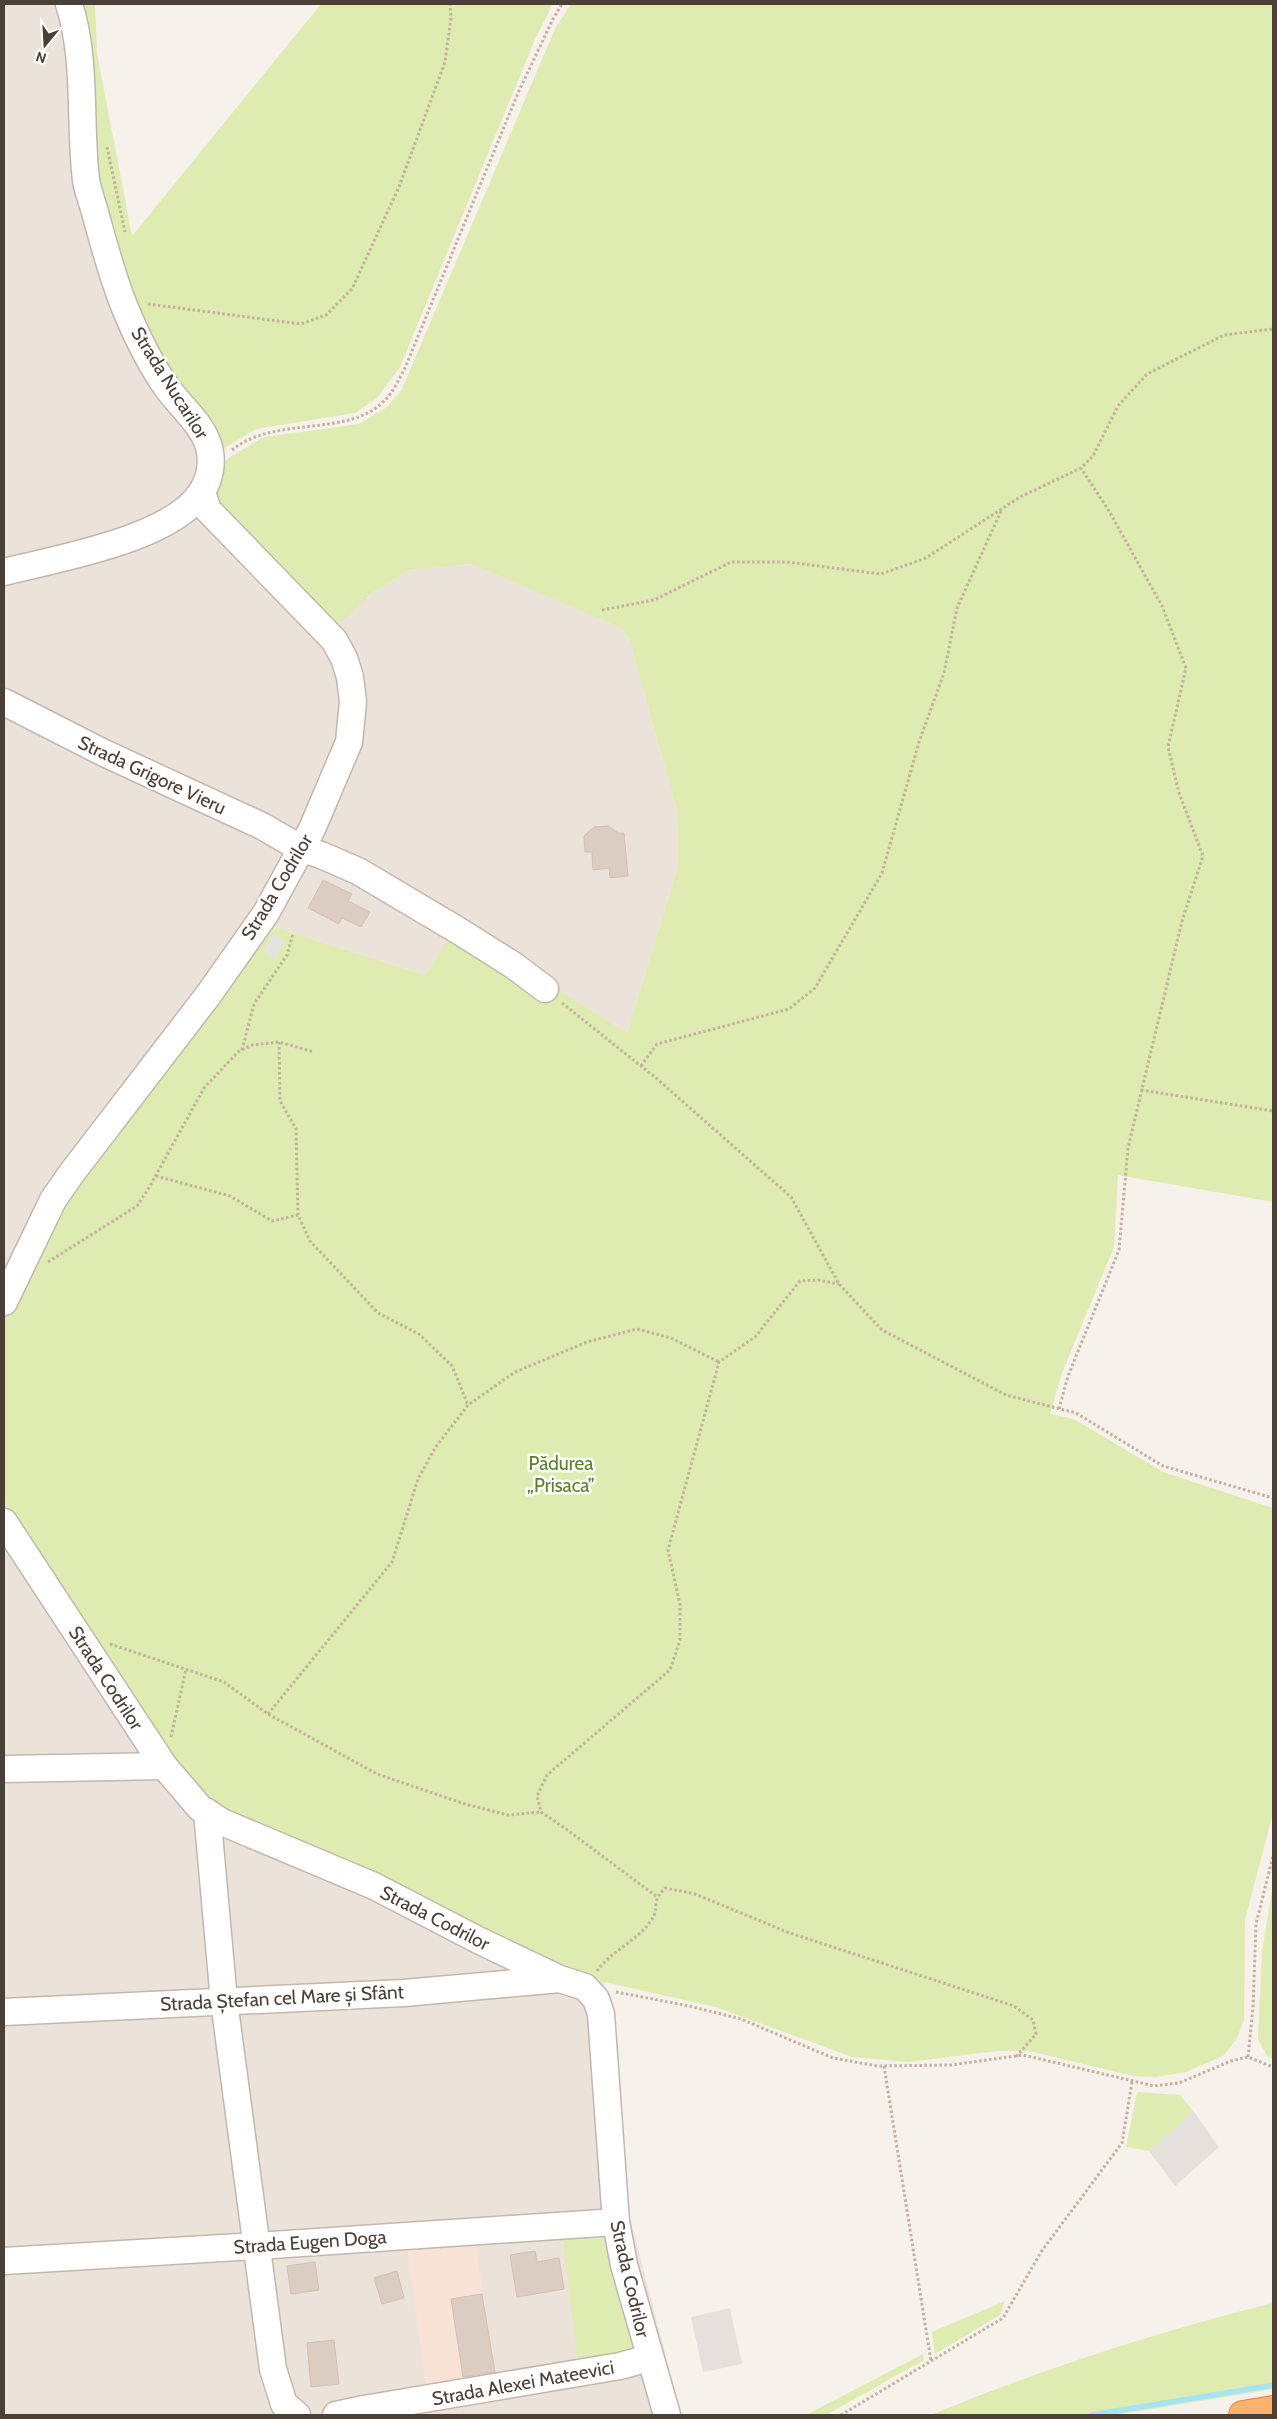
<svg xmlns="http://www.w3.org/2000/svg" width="1277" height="2419" font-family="Cabin,sans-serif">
  <rect width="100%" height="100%" fill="#f6f1eb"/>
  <g fill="#ebe2d9">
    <path d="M4,4H75L93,184L218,452L212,500L367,599L372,593L409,570L473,564L619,627L629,638L677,811L678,866L627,1033L555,989L546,999L448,941L425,975L274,927L57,1210L4,1317Z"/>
    <path d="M4,1500L186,1779L262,1827L604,1982L625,2198L681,2415H4Z"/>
  </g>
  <path fill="#f8e3d6" d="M475,2241L496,2377L426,2387L407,2249Z"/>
  <g fill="#e6e0dc">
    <path d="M1193,2111L1219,2147L1175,2186L1149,2151Z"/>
    <path d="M730,2308L742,2364L703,2372L691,2317Z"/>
  </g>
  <g fill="#deecb2">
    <path d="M75,4H95L97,53L132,236L321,4H553L536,37L400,367L377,398L355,413L256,429L218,452L135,322L93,184Z"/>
    <path d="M571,4H1273V1202L1118,1175L1114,1247L1062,1373L1050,1414L1074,1419L1163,1472L1273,1508V1813L1245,1920L1244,2020L1236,2040L1223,2056L1186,2072L1156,2077L1133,2076L1029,2051H998L908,2062L852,2057L716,2007L604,1982L206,1803L186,1779L4,1500V1317L57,1210L274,927L425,975L448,940L546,999L555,988L627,1033L678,866L677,811L629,638L619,627L472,564L409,570L372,593L341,622H324L212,500L216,471L230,457L264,437L359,424L387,407L402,389L555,29Z"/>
    <path d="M1273,1885V2059L1268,2057L1258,2040L1262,1951Z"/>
    <path d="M1137,2092L1180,2095L1193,2111L1149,2151L1126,2147Z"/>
    <path d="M603,2239L614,2253L635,2340L625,2356L578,2364L563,2240Z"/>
    <path d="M1005,2301L1000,2315L935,2354L932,2332Z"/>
    <path d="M1273,2303V2389L1116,2415H931C1042,2369 1157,2332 1273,2303Z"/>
    <path d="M923,2354L924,2360L826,2415H806Z"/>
  </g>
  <path fill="#e5e2e0" d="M273,934L285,941L275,959L263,951Z"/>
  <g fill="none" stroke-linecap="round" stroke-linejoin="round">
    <path stroke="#a6e4f5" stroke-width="5.5" d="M1091,2415L1273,2385"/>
  </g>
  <g fill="#dccdc3" stroke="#d4c0b2">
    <path d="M608,826L618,833H624L628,876L610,878L609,868L593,870L592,852H585L584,836L594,827Z"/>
    <path d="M323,880L352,894L348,901L370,912L361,927L342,918L339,924L308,908Z"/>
    <path d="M535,2251L537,2262L559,2258L564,2289L517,2297L510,2255Z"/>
    <path d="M315,2262L319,2290L291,2294L287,2266Z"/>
    <path d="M397,2271L404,2298L382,2304L374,2278Z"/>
    <path d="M482,2294L495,2372L463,2377L451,2299Z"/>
    <path d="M334,2340L339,2384L311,2387L307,2343Z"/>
  </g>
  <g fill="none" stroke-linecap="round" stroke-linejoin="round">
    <defs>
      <g id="minor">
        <path d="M4,572C55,559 174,539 202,491C210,479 213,462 209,447C203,425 182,408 168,389C149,363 135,333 123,303C112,275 104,245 96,216C93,204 88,192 86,180C79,122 87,60 69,4"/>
        <path d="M4,702L102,752L262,826L300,848L321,855L358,871L459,931L513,965L545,989"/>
        <path d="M4,1302L53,1200L71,1174L209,994L266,913L312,829L349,742L353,702L350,677L344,658L334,640L208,510L202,492"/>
        <path d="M4,1522L164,1766L200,1808L222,1822L374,1886L480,1941L560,1979L585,1987L596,1999L601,2014L616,2222L624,2265L667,2415"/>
        <path d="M4,1769L164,1766"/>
        <path d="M207,1812L224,2001L273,2369L284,2404L297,2415"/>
        <path d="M4,2012L404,1993L560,1979"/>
        <path d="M4,2261L257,2246L616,2222"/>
        <path d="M336,2415L364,2409L620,2366L649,2358"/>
      </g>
      <path id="highway" d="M1243,2415L1273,2410"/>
    </defs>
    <use href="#minor" stroke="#c3b7ad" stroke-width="29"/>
    <use href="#highway" stroke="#e78235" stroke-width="30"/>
    <g stroke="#c5af9d" stroke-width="3" stroke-dasharray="2.5 2.5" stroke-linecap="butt">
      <path d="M107,147L125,232"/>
      <path d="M148,304L301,324L326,315L352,289L399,187L445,62L451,18L450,4"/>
      <path d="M232,450C275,415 348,438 384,401C393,393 399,379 405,368L518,93L553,19L562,4"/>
      <path d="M602,610L654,600L731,562H787L881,574L926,558L1020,497L1081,468L1093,456L1118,406L1147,374L1224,335L1273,329"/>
      <path d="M562,1003L656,1078L791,1197L839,1284L882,1330L1006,1395L1076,1413L1163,1466L1273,1498"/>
      <path d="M279,1042L280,1101L296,1129L298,1215L310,1241L378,1313L419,1334L452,1366L468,1405"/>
      <path d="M242,1050L254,1004L287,955L293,934"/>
      <path d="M641,1066L657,1044L789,1009L815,988L882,873L919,742L944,673L957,608L1002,509"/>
      <path d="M1141,1090L1273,1111"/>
      <path d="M156,1176L230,1196L272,1221L298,1215"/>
      <path d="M48,1262L137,1206L150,1186L204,1088L238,1052L252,1045L279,1042L314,1052"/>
      <path d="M1059,1409L1068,1376L1119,1250L1128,1148L1182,921L1203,856L1179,793L1168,747L1186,668L1162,606L1109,511L1081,468"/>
      <path d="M110,1644L224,1682L268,1714L377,1774L465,1804L508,1815L541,1812"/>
      <path d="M268,1714L392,1562L418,1479L435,1448L468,1405L515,1372L587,1342L637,1329L671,1338L719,1362"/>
      <path d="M171,1737L186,1669"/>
      <path d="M656,1896L566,1829L541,1812L537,1796L547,1775L670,1670L680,1640V1605L668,1550L719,1362L755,1337L800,1281L818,1280L839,1284"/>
      <path d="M597,1971C611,1951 638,1941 652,1919C660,1908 650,1903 665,1888L695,1894L787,1932L1014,2006L1033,2020L1036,2034L1016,2057"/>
      <path d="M616,1992L689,2006L741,2019L833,2058L877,2066L951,2065L1023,2055L1154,2086L1179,2083L1231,2061L1248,2057L1273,2067"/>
      <path d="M1248,2057L1253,2008L1256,1924L1273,1856"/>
      <path d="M884,2066L931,2361"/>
      <path d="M841,2415L1003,2318L1041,2252L1122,2143L1132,2082"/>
    </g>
    <use href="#minor" stroke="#fff" stroke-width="26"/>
    <use href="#highway" stroke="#ffb26e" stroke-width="28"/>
  </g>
  <g text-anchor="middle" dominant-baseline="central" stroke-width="5" stroke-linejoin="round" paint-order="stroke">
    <g font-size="19" fill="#4b4038" stroke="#fff">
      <text transform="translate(170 383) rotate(58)">Strada Nucarilor</text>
      <text transform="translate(152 775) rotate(25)">Strada Grigore Vieru</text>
      <text transform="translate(277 887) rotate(-59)">Strada Codrilor</text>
      <text transform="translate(106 1678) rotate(57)">Strada Codrilor</text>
      <text transform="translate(435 1918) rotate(27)">Strada Codrilor</text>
      <text transform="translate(282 1998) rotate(-3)">Strada Ștefan cel Mare și Sfânt</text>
      <text transform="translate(310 2242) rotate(-4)">Strada Eugen Doga</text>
      <text transform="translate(630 2279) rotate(77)">Strada Codrilor</text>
      <text transform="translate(523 2383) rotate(-10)">Strada Alexei Mateevici</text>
    </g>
    <g font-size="19" fill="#5b8226" stroke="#fff">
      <text x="561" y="1463">Pădurea<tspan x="561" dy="22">„Prisaca”</tspan></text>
    </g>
  </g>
  <rect width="1277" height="2419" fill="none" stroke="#4b4038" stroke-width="10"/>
  <g transform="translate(45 45) rotate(198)" stroke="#ffffff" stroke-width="4" paint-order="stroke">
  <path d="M0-4L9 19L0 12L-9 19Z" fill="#4b4038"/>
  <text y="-8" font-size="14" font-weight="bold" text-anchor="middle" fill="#4b4038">N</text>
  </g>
</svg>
